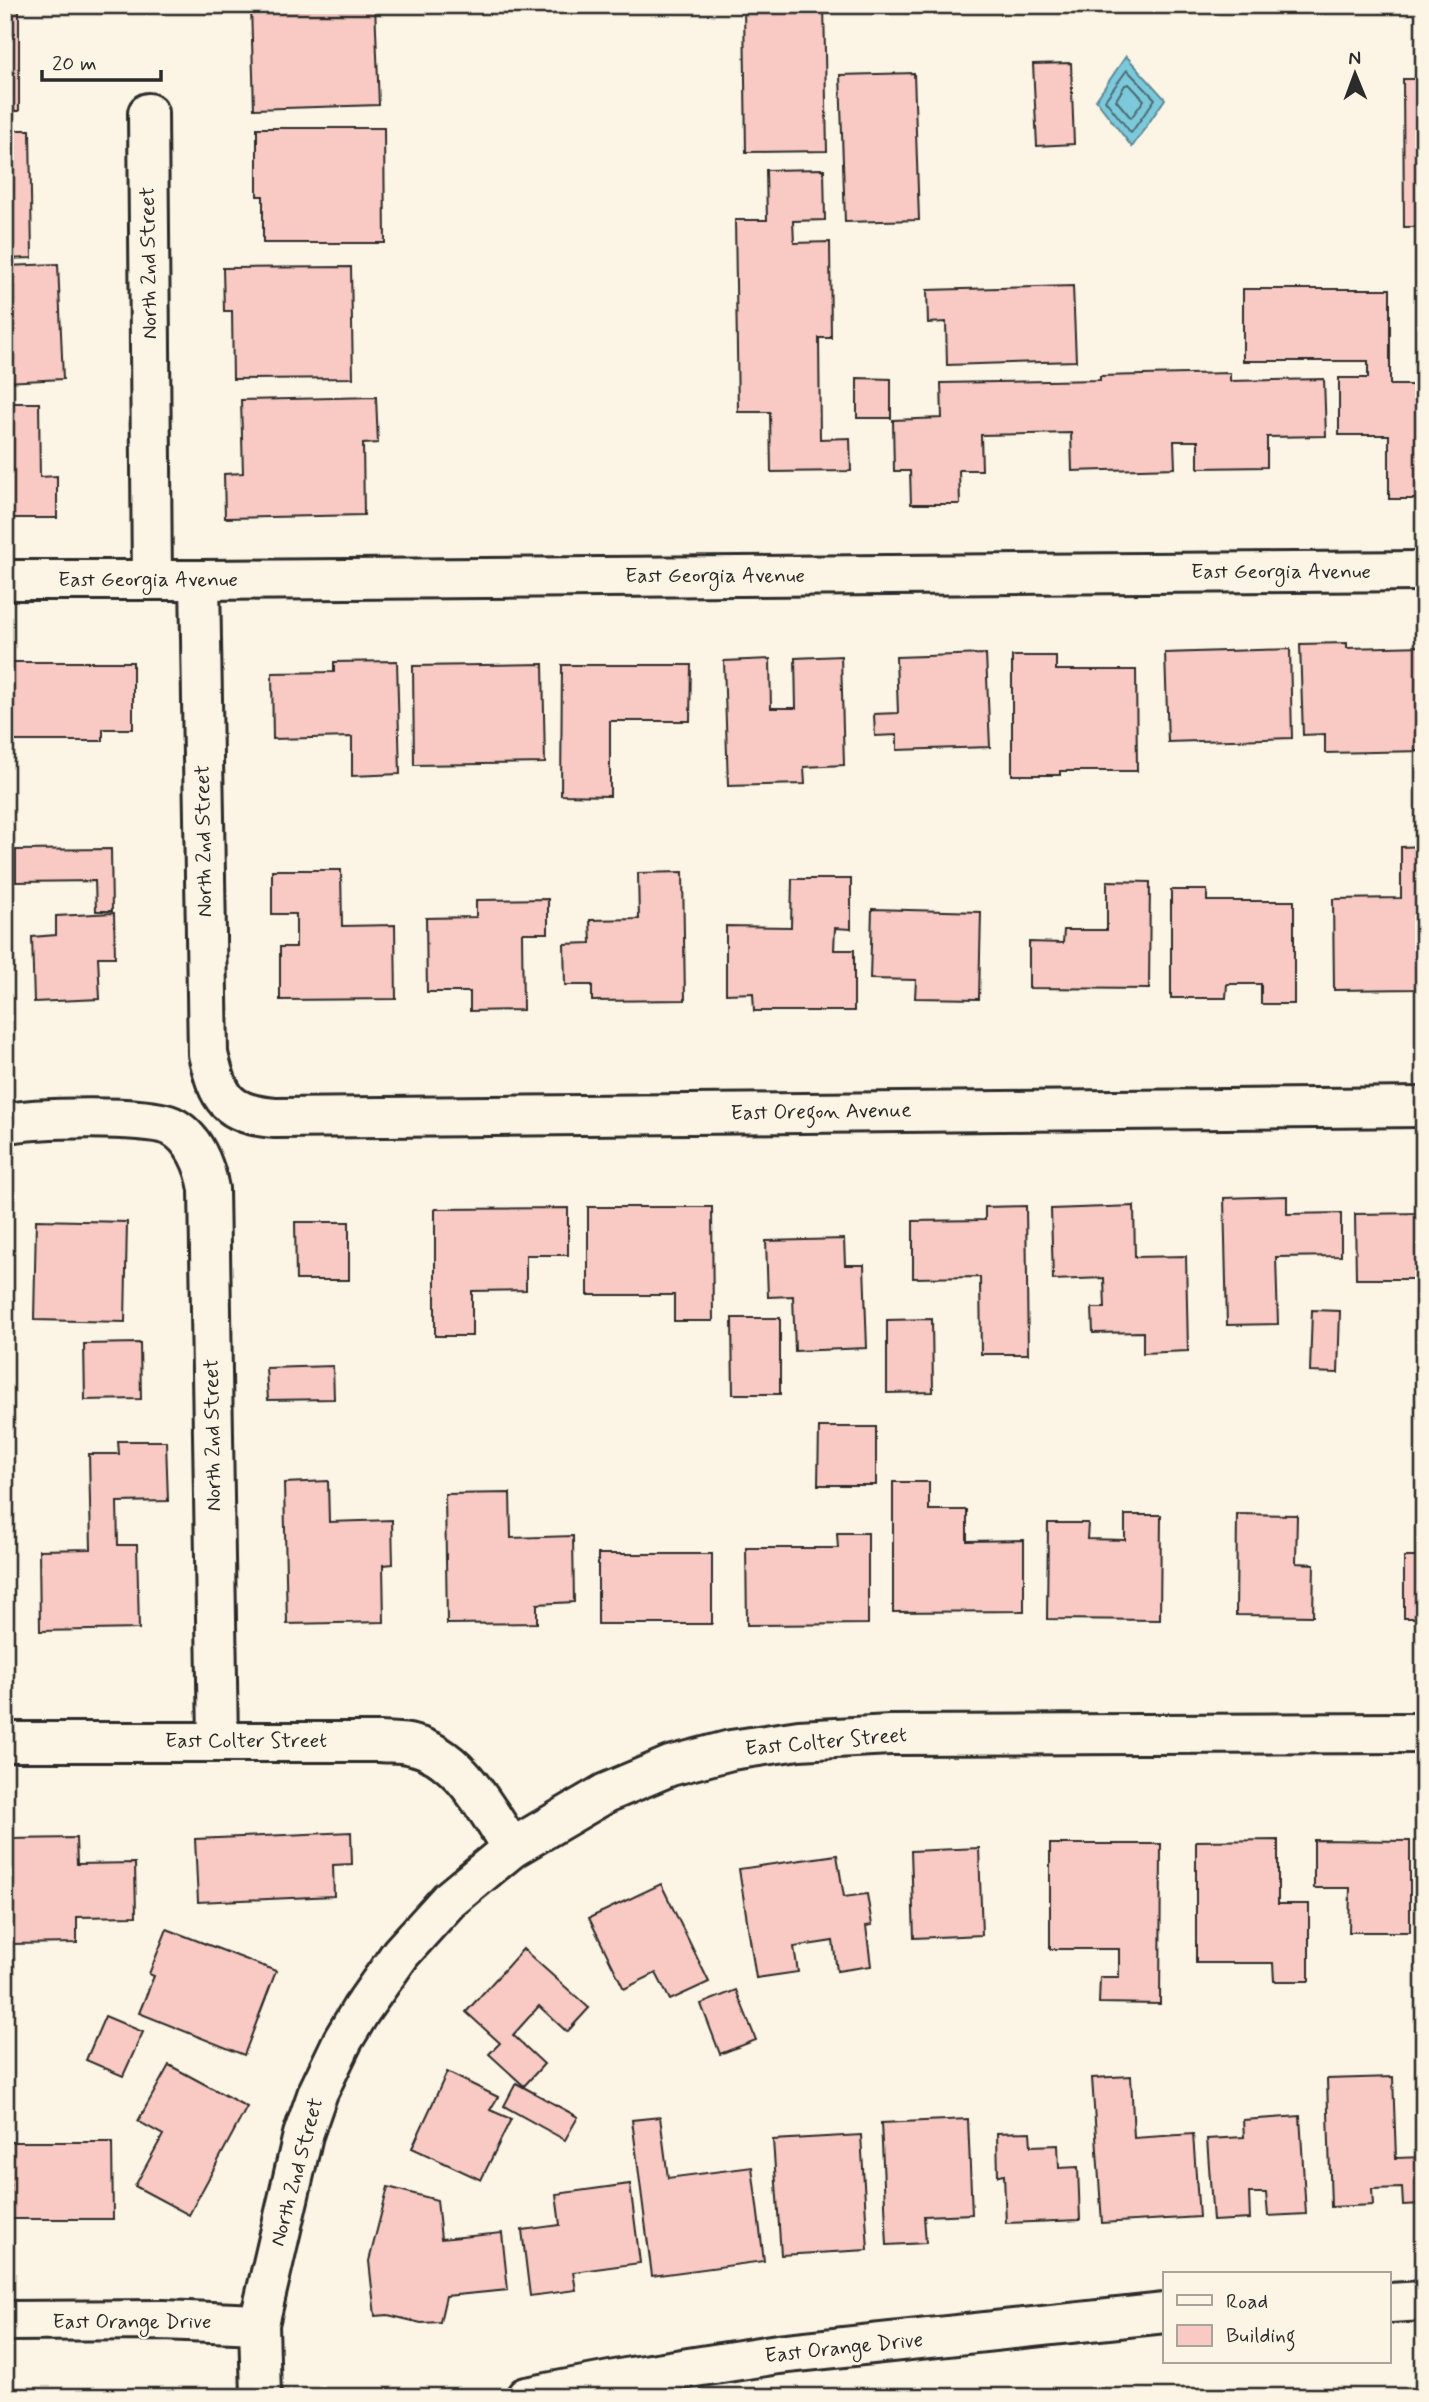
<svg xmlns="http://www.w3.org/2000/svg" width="1429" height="2402" font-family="Mynerve,sans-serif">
  <rect width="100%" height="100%" fill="#fcf5e5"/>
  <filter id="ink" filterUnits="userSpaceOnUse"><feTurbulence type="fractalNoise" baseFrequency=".0143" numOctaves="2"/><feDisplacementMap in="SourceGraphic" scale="14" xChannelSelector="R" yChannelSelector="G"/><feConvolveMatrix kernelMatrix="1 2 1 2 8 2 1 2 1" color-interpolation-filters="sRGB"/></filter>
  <g filter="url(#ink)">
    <path fill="#7cc9db" stroke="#5c8a95" stroke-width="2" d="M1126,56L1165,99L1132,147L1096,100Z"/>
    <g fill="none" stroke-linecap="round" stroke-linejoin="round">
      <g stroke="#4b6a71" stroke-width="2">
        <path d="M1127,70L1155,99L1131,133L1105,100Z"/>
        <path d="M1129,84L1144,100L1131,118L1116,100L1125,85Z"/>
      </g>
    </g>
    <g fill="#f9c9c3" stroke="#2b2b2b" stroke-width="2">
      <rect x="5" y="5" width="14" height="106"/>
      <path d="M251,5H375L379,105L254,109Z"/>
      <rect x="641" y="5" width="61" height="3"/>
      <path d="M744,5H824L827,151L746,152Z"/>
      <path d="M1071,63L1074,144L1037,146L1033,64Z"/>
      <path d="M914,73L919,220L845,222L840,75Z"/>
      <path d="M1403,79H1424V227H1404Z"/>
      <path d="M257,128H384L385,243H263V196H257Z"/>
      <path d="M5,130H30L32,258L5,259Z"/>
      <path d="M824,169L825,220L793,221L794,243L830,242L831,338H819L820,439L850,438L851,471L771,472L770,412H738L735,220H767L766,170Z"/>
      <path d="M58,264L63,379L5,382V266Z"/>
      <path d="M351,267L353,378L233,379L232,311H224L223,268Z"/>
      <path d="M1073,286L1076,361L947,365L946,322L928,323L927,290Z"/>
      <path d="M1243,289H1390V385H1418L1424,371V499H1389V435H1339V378H1368V361H1243Z"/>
      <path d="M1230,373V381L1324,379L1326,436L1267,437V467L1198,468V441H1174L1175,468L1072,471L1071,433L981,435L982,470H959L960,504H911L910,471H894L893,420L942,418L941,383L1100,380V376Z"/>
      <path d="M857,378L891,379V418H857Z"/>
      <path d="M376,397L378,443L363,444L364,515L225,518L224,474L243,473L241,400Z"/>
      <path d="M5,403H39L40,477L57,476V518H5Z"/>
      <path d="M1347,643V648L1424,646V751L1325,753V734L1303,735L1300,644Z"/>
      <path d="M1290,649L1292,738L1168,742L1165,653Z"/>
      <path d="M986,654L990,747L897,750V735L875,736L874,714L898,713L896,657Z"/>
      <path d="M841,656L844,765L804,767L805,784L728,786L724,661L770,659L771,708H796L795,658Z"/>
      <path d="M1012,656H1056V670H1136L1137,771H1060V775H1012Z"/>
      <path d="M397,661L400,774L352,776V737L273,739L272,673L334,672V662Z"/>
      <path d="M7,662H133V729H103V741H7Z"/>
      <path d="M543,664L545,763L414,765L413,666Z"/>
      <path d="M562,665H691L690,721H610V796L561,795Z"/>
      <path d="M1424,846V941H1417V989L1334,990L1333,899L1401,898V847Z"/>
      <path d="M111,849L112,911H96L95,881L16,882V850Z"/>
      <path d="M272,870H341L342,926L395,925L396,999L280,1000V947H296V914H272Z"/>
      <path d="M683,872L685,1000L592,1001V985H565L564,944L591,943L590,920L639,919L638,873Z"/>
      <path d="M792,879H851V929L835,928L834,950H854V1011H754L753,993L726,994V926L791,927Z"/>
      <path d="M1107,881L1150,882L1149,989L1029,988V942L1063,943L1064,930H1107Z"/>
      <path d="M1171,890H1207V901H1294V1004H1261V984H1227L1226,998H1171Z"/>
      <path d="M548,899V933H522L523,1010L470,1011V992H427L426,918L476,917V900Z"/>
      <path d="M872,909L981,912L979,999L915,998L916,980L870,979Z"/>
      <path d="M114,913L115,957H98L100,999L34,1002L32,937L56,935V916Z"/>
      <path d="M1287,1196V1214L1341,1213V1256L1276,1257L1278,1324L1227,1325L1224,1198Z"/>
      <path d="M1026,1206L1028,1354H981L980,1277L913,1278V1221L985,1220V1207Z"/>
      <path d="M1134,1206L1135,1257L1186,1256L1188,1351L1143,1353V1332L1093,1333L1092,1308H1105L1104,1278L1053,1280L1051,1209Z"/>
      <path d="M588,1207H712L713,1321H674V1295H588Z"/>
      <path d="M568,1208V1255H526V1290L472,1291V1336H435V1209Z"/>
      <path d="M1424,1213V1339H1421L1420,1279H1356L1355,1214Z"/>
      <path d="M36,1220L127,1222L125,1322L34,1320Z"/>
      <path d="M295,1222H349V1280H296Z"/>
      <path d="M844,1239L845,1265H864L867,1348L795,1351L793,1296L768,1297L766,1241Z"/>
      <path d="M1312,1310L1340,1311L1338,1373L1310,1372Z"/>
      <path d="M732,1318H780V1394H733Z"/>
      <path d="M932,1319L933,1392L887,1393V1320Z"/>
      <path d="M140,1343L141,1399L85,1400L84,1344Z"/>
      <path d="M333,1366L334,1399L268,1400L266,1368Z"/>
      <path d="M819,1427H876V1485H818Z"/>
      <path d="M118,1441H166L168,1501L117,1502L118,1545H137L139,1629L40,1631L39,1550L91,1549L89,1454H119Z"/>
      <path d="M328,1481L329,1522L392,1520L393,1564L383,1565L384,1622L287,1624L284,1483Z"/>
      <path d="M893,1482H929V1510H967V1541L1024,1540V1611L893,1612Z"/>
      <path d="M510,1493L511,1538L573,1536L574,1602L537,1604V1623L447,1624L445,1494Z"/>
      <path d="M1237,1514L1297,1515L1296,1563L1314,1564L1313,1616L1236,1615Z"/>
      <path d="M1125,1515H1161L1160,1620L1047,1619L1048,1523H1088L1087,1539L1125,1540Z"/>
      <path d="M837,1533H868V1624L747,1625L746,1548H838Z"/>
      <rect x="598" y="1554" width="114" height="70"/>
      <rect x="1404" y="1557" width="20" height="61"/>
      <path d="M351,1832L352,1864L333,1865L334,1896L198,1902L195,1839Z"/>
      <path d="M76,1838L77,1864L135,1863L136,1916L77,1917V1943L9,1944L8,1839Z"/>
      <path d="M1278,1840V1904H1309V1981H1274L1273,1963H1196V1841Z"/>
      <path d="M1314,1840L1410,1841V1932H1349L1350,1888H1314Z"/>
      <path d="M1050,1844H1161L1160,2004L1099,2003L1100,1977H1119V1949H1050Z"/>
      <path d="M979,1848L982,1935L914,1938L911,1851Z"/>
      <path d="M837,1855L844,1897L867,1894L872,1925L866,1926L871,1966L837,1971L833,1941L794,1947L798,1972L756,1978L739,1869Z"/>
      <path d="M661,1884L709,1982L670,2000L656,1973L624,1989L589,1918Z"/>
      <path d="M167,1929L276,1971L244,2055L139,2013L154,1976L149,1974Z"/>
      <path d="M523,1949L589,2008L567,2032L539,2006L513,2035L544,2064L524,2086L489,2054L500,2043L466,2012Z"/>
      <path d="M736,1990L756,2040L720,2054L701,2004Z"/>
      <path d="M105,2016L143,2032L123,2076L86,2060Z"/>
      <path d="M169,2065L247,2107L189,2215L135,2186L163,2135L138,2121Z"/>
      <path d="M447,2072L498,2097L490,2110L511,2119L481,2180L412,2148Z"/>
      <path d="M1131,2076L1134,2138L1193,2134L1199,2217L1102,2223L1092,2078Z"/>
      <path d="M1393,2077L1396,2158L1424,2157V2204L1403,2205L1402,2188L1372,2189L1373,2205L1331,2207L1327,2079Z"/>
      <path d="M516,2083L578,2117L565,2140L504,2106Z"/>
      <path d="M1300,2116L1306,2214L1268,2216L1266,2193H1249L1250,2219L1213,2221L1207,2139L1244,2137L1243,2120Z"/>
      <path d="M660,2117L668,2178L752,2167L764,2261L652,2276L632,2120Z"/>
      <path d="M968,2119L972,2214L924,2216L926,2243L887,2245L881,2123Z"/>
      <path d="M1030,2132L1031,2146L1058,2145L1059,2168L1078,2167L1080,2220L1006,2223L1004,2175L998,2176L997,2133Z"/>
      <path d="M861,2135L868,2250L781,2255L773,2140Z"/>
      <path d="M10,2142H112L113,2219H10Z"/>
      <path d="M630,2184L640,2263L573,2272L576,2290L530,2296L522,2230L560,2225L556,2194Z"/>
      <path d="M388,2187L437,2200L441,2239L502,2233L508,2290L446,2296L440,2322L421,2323L388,2315L375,2316L369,2261Z"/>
    </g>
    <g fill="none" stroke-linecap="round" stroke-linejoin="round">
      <defs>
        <g id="minor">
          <path d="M148,113L152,580"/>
          <path d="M5,580H200L1424,571"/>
          <path d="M200,580L208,1054C219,1099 226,1114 275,1118L1424,1107"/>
          <path d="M5,1124C32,1117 147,1115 171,1126C194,1137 205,1166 209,1189L218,1741"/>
          <path d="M5,1742H380C390,1743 402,1742 412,1745C460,1755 486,1810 512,1848"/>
          <path d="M1389,2303L1424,2301"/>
          <path d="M5,2321L163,2320L259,2324"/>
          <path d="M261,2397L259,2324L303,2135L318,2092L343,2040L361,2010L401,1953L449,1900L512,1848L606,1793L670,1766L731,1750L799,1740L890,1735L1424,1733"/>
          <path d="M526,2397L631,2377L778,2354L1165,2313"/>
        </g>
      </defs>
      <use href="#minor" stroke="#2b2b2b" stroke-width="44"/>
      <use href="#minor" stroke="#fcf5e5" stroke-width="38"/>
    </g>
  </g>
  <g text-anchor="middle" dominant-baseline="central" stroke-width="5" stroke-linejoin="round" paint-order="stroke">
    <g font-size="21" fill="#2b2b2b" stroke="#fcf5e5">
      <text transform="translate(149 263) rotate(-91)">North 2nd Street</text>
      <text x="1281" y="572">East Georgia Avenue</text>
      <text x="715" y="576">East Georgia Avenue</text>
      <text x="148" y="580">East Georgia Avenue</text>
      <text transform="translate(204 841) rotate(-91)">North 2nd Street</text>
      <text transform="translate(821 1112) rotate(-1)">East Oregon Avenue</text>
      <text transform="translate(213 1435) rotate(-91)">North 2nd Street</text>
      <text x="246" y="1741">East Colter Street</text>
      <text transform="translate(826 1742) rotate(-5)">East Colter Street</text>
      <text transform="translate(297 2172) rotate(-75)">North 2nd Street</text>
      <text x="132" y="2322">East Orange Drive</text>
      <text transform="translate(844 2348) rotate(-6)">East Orange Drive</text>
    </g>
  </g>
  <rect width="1429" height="2402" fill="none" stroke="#fcf5e5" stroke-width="28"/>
  <rect x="14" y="14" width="1401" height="2374" fill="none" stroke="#2b2b2b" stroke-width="2.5" filter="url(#ink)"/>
  <rect x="1163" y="2272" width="228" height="91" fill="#fcf5e5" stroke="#a8a49b" stroke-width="2"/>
  <rect x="1177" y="2295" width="35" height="10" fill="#fcf5e5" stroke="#a8a49b" stroke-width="2"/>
  <text x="1226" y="2308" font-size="21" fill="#2b2b2b">Road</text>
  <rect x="1177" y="2325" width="35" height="21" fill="#f9c9c3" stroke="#a8a49b" stroke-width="2"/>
  <text x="1226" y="2342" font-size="21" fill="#2b2b2b">Building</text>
  <g transform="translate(1355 74) rotate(359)" stroke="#fcf5e5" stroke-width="5" paint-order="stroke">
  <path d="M0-5L12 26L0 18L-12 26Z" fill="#2b2b2b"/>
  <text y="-10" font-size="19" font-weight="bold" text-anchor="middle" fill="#2b2b2b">N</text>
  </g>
  <path d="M42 70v10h119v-10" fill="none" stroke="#2b2b2b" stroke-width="3.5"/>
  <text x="52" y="70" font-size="21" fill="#2b2b2b" stroke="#fcf5e5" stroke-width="5" paint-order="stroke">20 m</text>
</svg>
